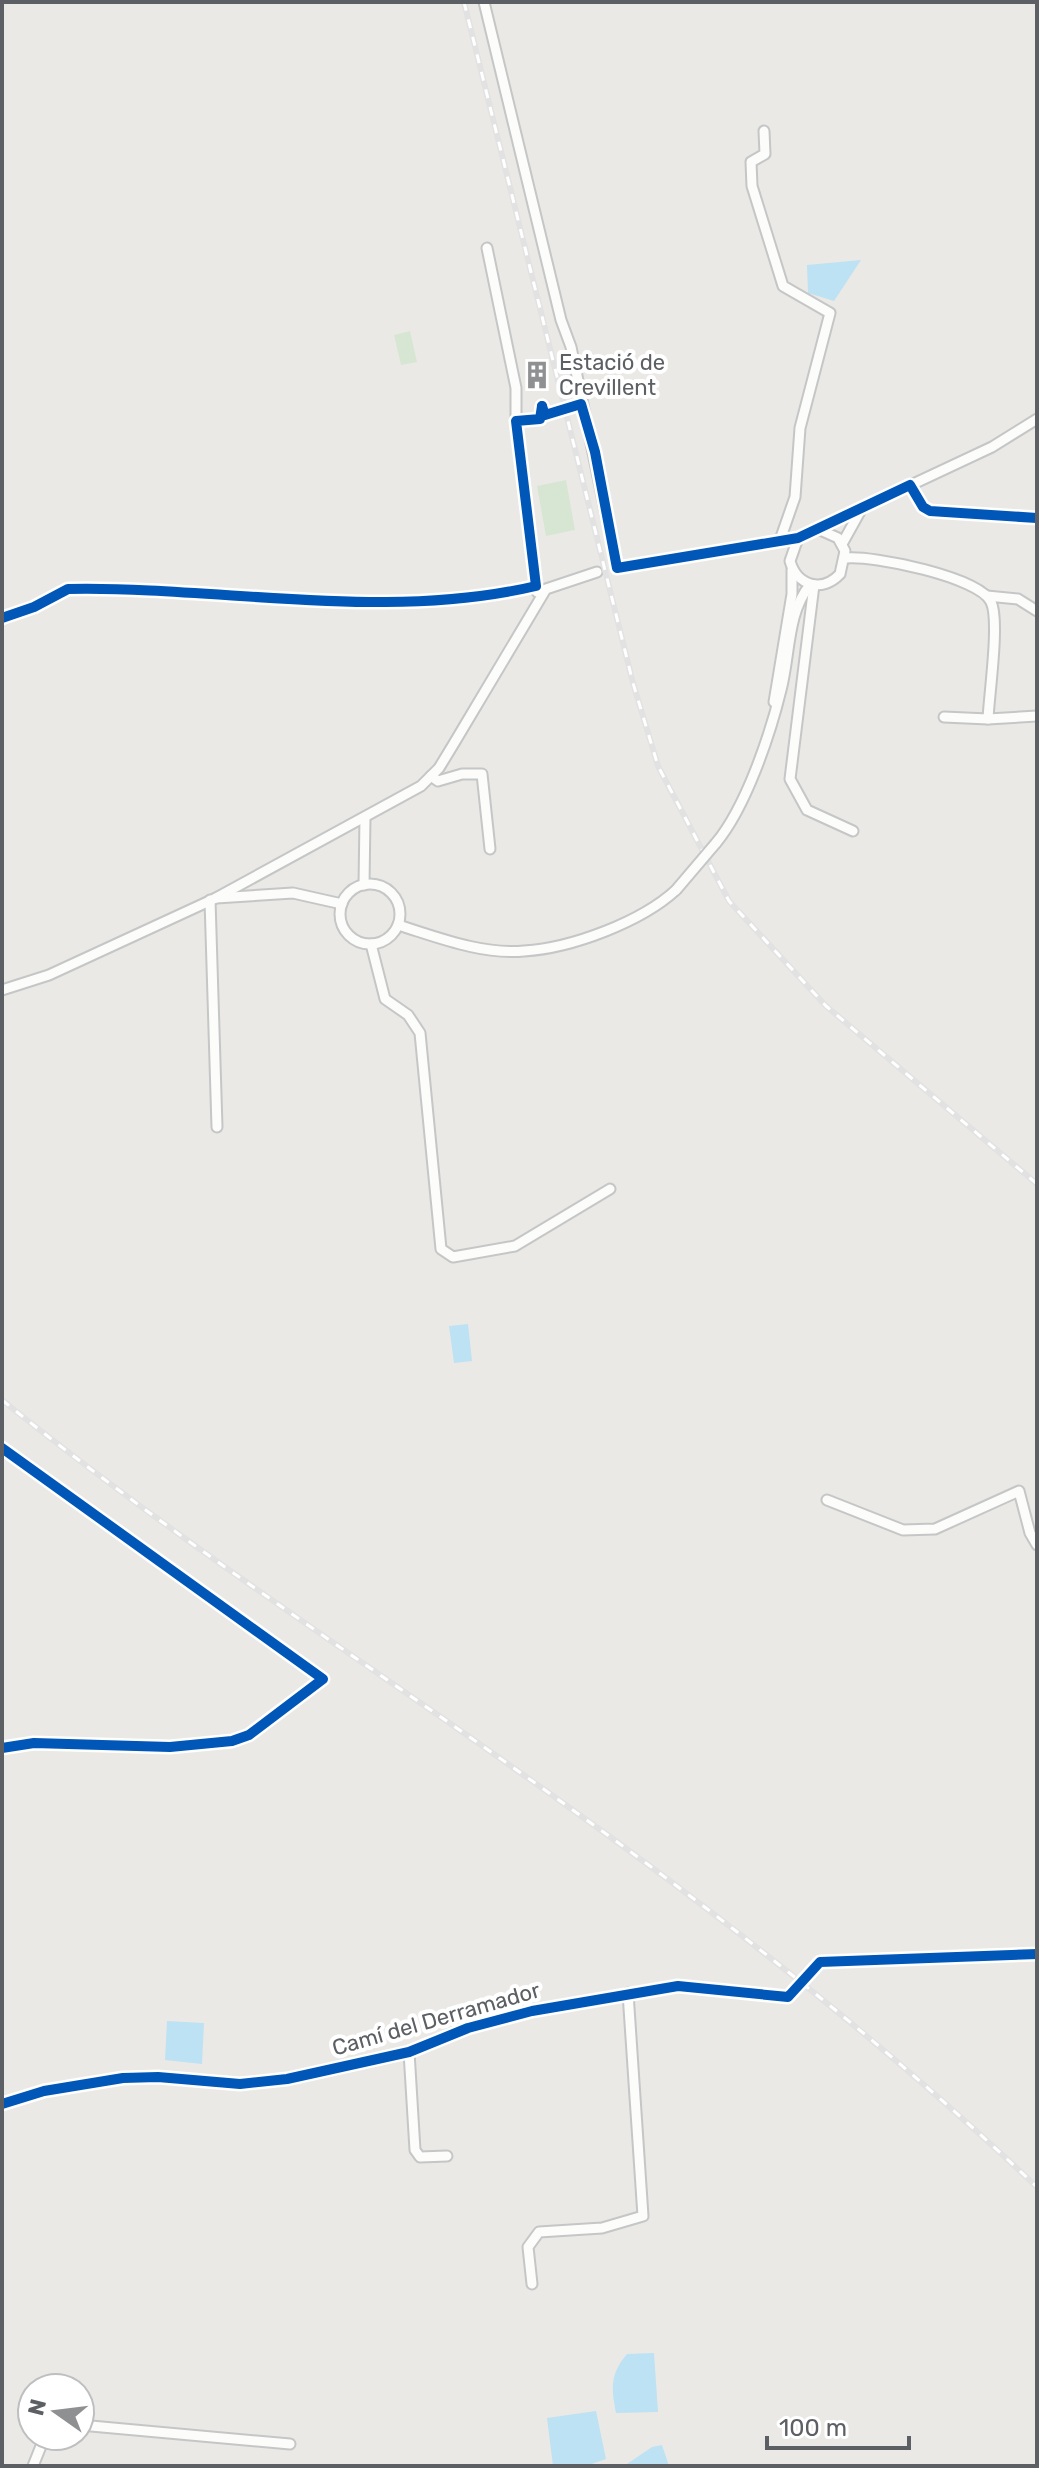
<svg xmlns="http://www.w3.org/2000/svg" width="1039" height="2468" font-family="Rubik,sans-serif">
  <rect width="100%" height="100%" fill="#ebe9e6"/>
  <g fill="#d7e6d2">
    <path d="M410,331L417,362L401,365L394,335Z"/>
    <path d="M566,480L575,530L546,536L537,486Z"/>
  </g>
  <g fill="#bde2f3">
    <path d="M861,260L834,301L808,293L807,265Z"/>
    <path d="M468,1324L472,1361L454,1363L449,1326Z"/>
    <path d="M167,2021L204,2023L202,2064L165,2060Z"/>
    <path d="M654,2353L658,2412L616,2413C611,2388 610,2374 627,2354Z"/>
    <path d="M596,2411L606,2459L586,2466H553L547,2418Z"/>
    <path d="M662,2445L669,2466H624L652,2447Z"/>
  </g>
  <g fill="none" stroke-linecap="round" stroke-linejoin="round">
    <path stroke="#c7c7c6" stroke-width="9" stroke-dasharray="9 4.5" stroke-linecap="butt" d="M788,1997L820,1962"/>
    <defs>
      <g id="minor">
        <path d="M484,2L561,320L571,347L617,568L798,538L992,447L1037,419"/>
        <path d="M764,131L765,154L751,162L752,186L783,286L830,313L800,428L795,497L780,540"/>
        <path d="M487,248L516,388V421L537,592"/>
        <path d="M910,485L923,507L930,511L1037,518"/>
        <path d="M798,538L790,561C797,586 822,593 840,574L845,551L838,538L818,529"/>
        <path d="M842,544L862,508"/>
        <path d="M846,558C872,555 980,577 991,602C1000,620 989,695 988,719L1037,716"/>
        <path d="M814,585L790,779L807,810L853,831"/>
        <path d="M987,596L1018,599L1037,611"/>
        <path d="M2,618L34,607L68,589C222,586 384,622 536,586"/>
        <path d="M774,702L792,594V570"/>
        <path d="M944,717L988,719"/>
        <path d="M431,776L438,781L462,774H482L490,849"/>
        <path d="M716,843C746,807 770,735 781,690C790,657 787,612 810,585"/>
        <circle cx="370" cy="914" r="30"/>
        <path d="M364,885L365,817"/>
        <path d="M216,898L421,786L439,768L453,745L546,589L597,572"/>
        <path d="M210,900L217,1127"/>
        <path d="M398,925C437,937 482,955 524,951C572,948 641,922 676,890"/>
        <path d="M371,944L385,999L408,1015L420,1033L441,1249L453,1257L515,1246L610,1189"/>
        <path d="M2,990L49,975L216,898L293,893L342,904"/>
        <path d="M2,1448L323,1679L249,1735L232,1741L170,1747L34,1743L2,1748"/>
        <path d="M827,1500L903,1530L935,1529L1019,1491L1030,1533L1037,1545"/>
        <path d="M820,1962L1037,1954"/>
        <path d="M409,2052L415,2150L420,2157L447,2156"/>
        <path d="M2,2104L44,2091L123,2078L158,2077L240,2084L287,2079L409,2052L468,2028L532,2011L678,1986L788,1997"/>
        <path d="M532,2284L528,2247L539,2232L602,2228L643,2216L628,1993"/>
        <path d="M80,2425L290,2444"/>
        <path d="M33,2466L45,2436"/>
      </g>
    </defs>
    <use href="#minor" stroke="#c5c6c6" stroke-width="13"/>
    <use href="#minor" stroke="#fcfcfb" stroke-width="9"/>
    <defs>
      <g id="rail">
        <path d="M464,2L633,683L658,766L729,901L826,1006L1037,1184"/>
        <path d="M2,1400C183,1546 381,1672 570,1808C734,1925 891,2049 1037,2187"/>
      </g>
    </defs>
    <use href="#rail" stroke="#e2e2e2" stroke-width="6"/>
    <use href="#rail" stroke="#fff" stroke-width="3" stroke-dasharray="9" stroke-linecap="butt"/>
    <defs>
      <path id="minor-bridge" d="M676,890L716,843"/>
    </defs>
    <use href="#minor-bridge" stroke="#c5c6c6" stroke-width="13" stroke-linecap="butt"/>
    <use href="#minor-bridge" stroke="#fcfcfb" stroke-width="9"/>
    <defs>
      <g id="cycleway">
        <path d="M542,406L545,415L581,404L595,452L617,568L798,538L910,485L923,507L930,511L1037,518"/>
        <path d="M2,618L34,607L68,589C222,586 384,622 536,586L516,421L540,419L542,406"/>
        <path d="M2,1448L323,1679L249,1735L232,1741L170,1747L34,1743L2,1748"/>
        <path d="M2,2104L44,2091L123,2078L158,2077L240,2084L287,2079L409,2052L468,2028L532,2011L678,1986L788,1997L820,1962L1037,1954"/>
      </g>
    </defs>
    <use href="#cycleway" stroke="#fff" stroke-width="15"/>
    <use href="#cycleway" stroke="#0057b8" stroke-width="10"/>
  </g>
  <defs>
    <symbol id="building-bare" viewBox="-9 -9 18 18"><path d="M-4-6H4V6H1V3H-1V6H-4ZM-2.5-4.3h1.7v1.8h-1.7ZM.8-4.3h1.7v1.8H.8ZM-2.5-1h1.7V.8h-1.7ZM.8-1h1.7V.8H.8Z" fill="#8e9092" stroke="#fff" stroke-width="2.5" paint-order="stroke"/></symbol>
  </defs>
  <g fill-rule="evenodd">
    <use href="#building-bare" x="517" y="355" width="40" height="40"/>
  </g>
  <g text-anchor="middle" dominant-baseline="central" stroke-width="8" stroke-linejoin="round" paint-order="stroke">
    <g font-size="22" fill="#5c6064" stroke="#fff" text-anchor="start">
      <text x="559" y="362">Estació de<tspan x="559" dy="25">Crevillent</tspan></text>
    </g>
    <g font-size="22" fill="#5c6064" stroke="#fff">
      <text transform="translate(436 2019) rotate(-16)">Camí del Derramador</text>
    </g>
  </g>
  <rect width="1039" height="2468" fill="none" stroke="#5c6064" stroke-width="8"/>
  <g transform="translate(56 2412) rotate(284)"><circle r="38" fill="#ffffff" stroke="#bebfc1" stroke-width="2"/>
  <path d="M0-6L14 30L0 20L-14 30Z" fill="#8e9092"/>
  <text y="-12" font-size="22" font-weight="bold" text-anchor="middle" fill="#5c6064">N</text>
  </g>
  <path d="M767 2436v12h142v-12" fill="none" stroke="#5c6064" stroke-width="4"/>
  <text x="779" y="2436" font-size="24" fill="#5c6064" stroke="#ffffff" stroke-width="6" paint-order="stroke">100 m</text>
</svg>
